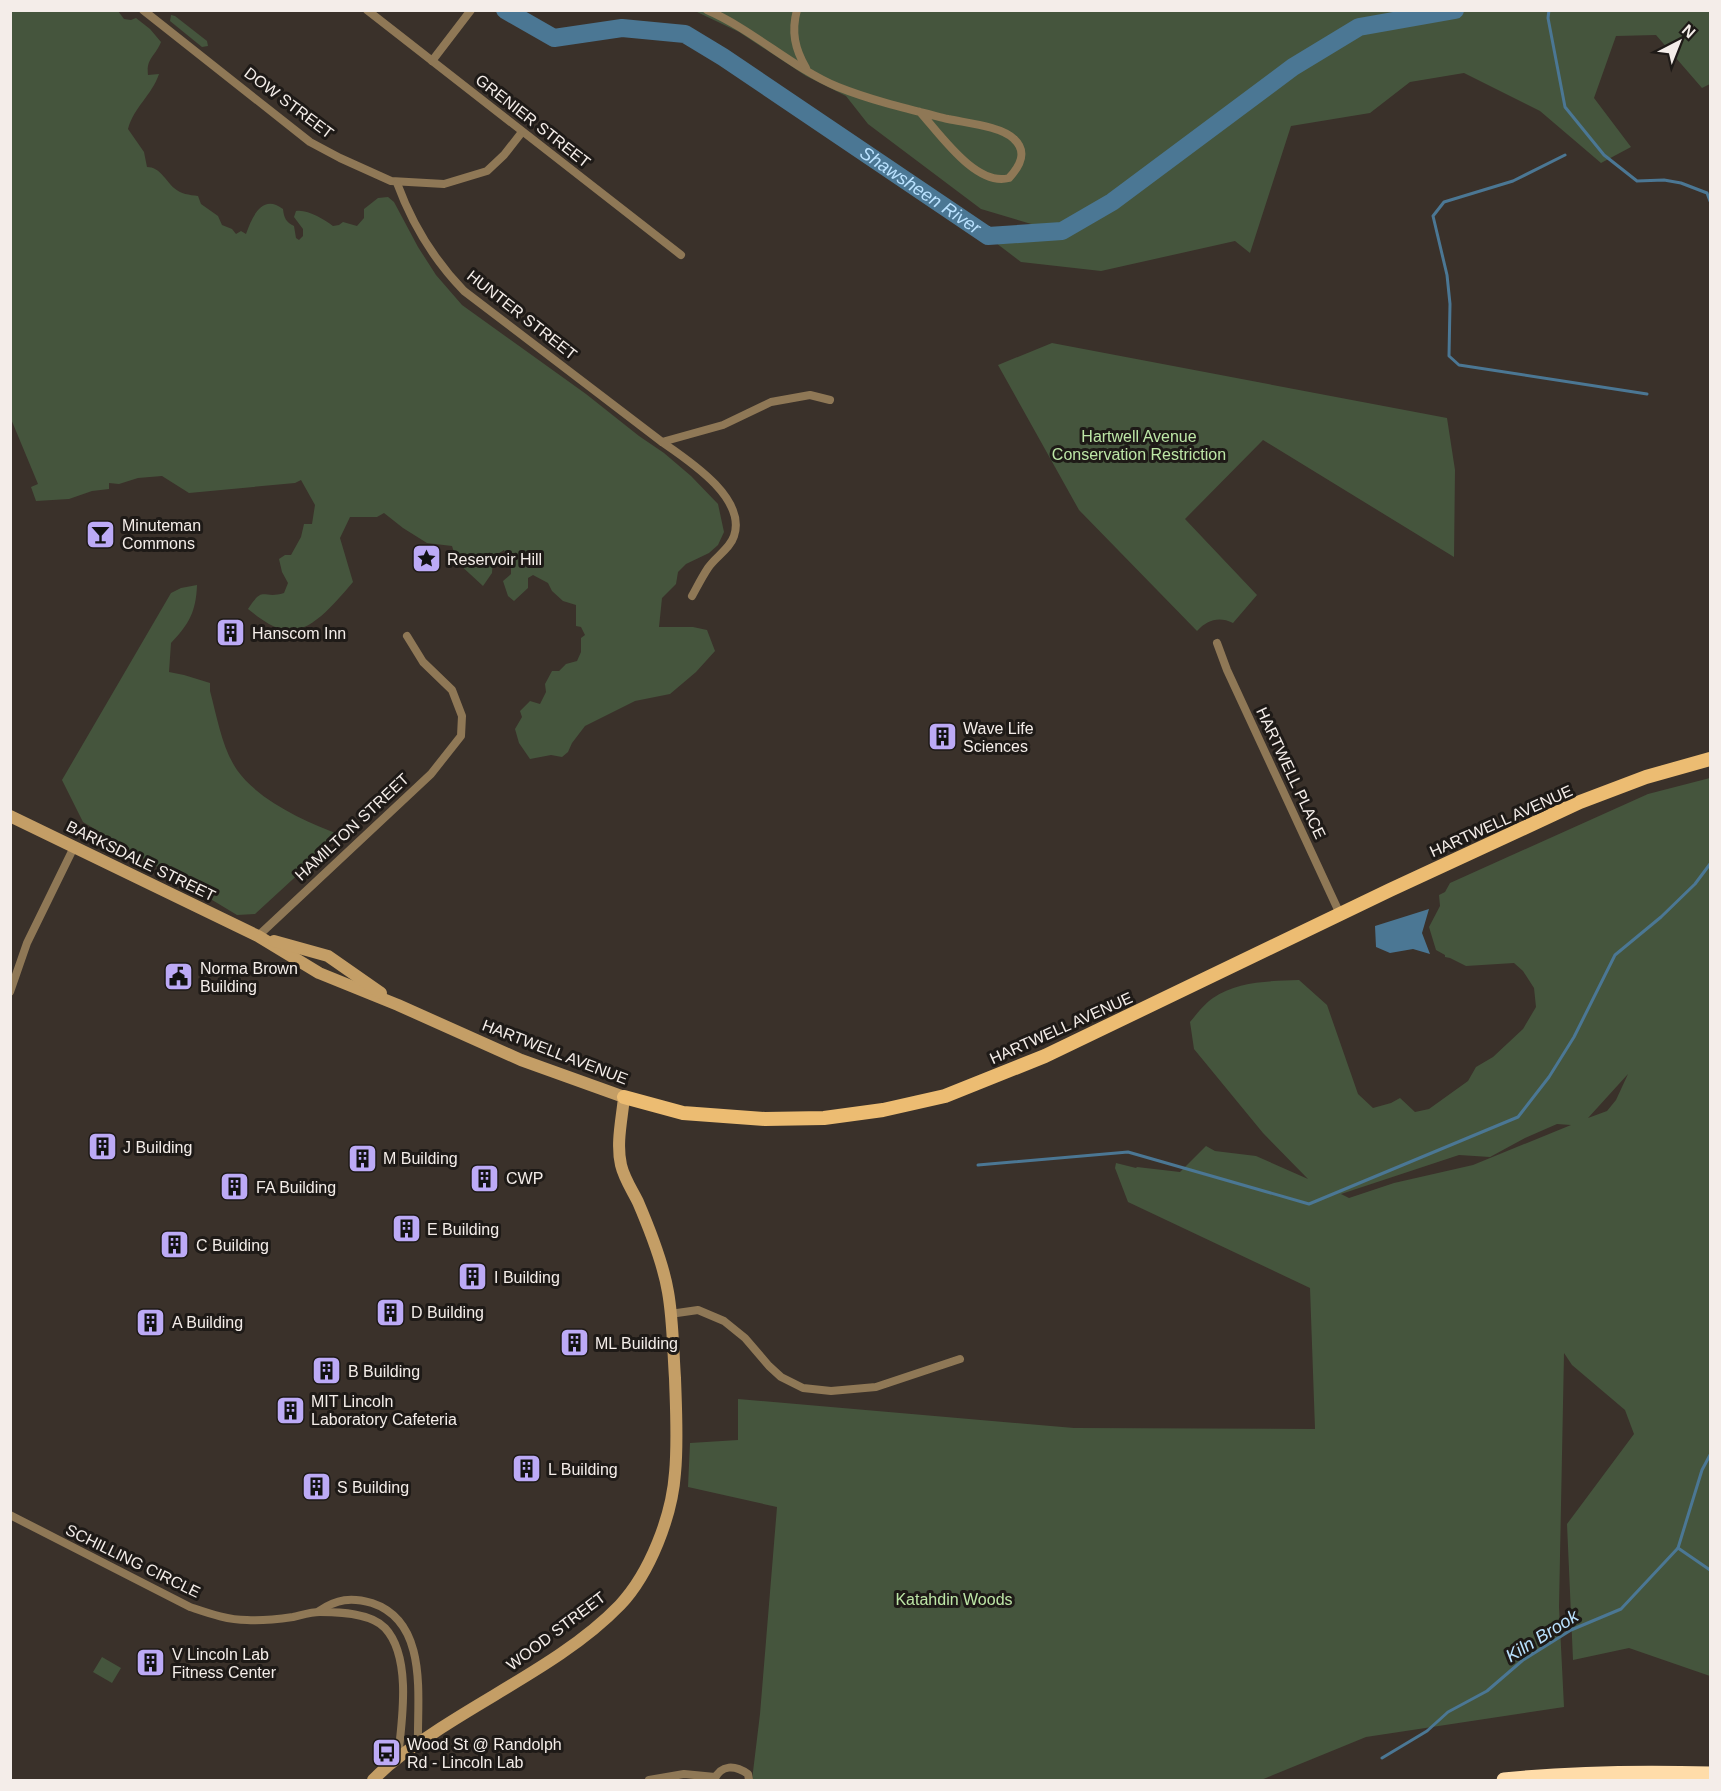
<svg xmlns="http://www.w3.org/2000/svg" width="1721" height="1791" font-family="Helvetica,sans-serif">
  <rect width="100%" height="100%" fill="#3a312a"/>
  <g fill="#45553d" fill-rule="evenodd">
    <path d="M10,11H118L124,19L131,20L136,18L150,29L161,42C155,57 146,58 148,75L159,74C152,95 134,107 128,129L144,152L147,167C160,167 165,180 174,188C181,194 189,195 198,196L201,204L218,216L222,225L232,229L236,234L241,231L246,234C252,217 262,193 283,209C284,218 286,222 294,226L296,238L299,240L303,236V229L294,217L296,211C307,209 324,219 333,226L339,225L343,222L357,226L364,218V209L378,198L388,197L394,202L418,247L436,275L462,305L586,394L639,436L664,453L691,476L718,504L724,532L718,545L709,553L686,564L678,572L676,584L662,598L659,627H693L707,630L715,651L696,672L670,694L635,701L585,726L572,743L568,752L562,757L551,755L530,759L519,743L515,729L522,717L520,711L530,701L540,704L546,692L545,684L552,671H559L566,664L577,661L581,652V638L585,635L581,627L576,626V605L563,601L552,591L548,583L533,575L528,578V588L514,601L508,596L503,581L511,574V565L504,550L493,557L492,573L483,586L457,562L452,546L427,543L403,528L384,513L377,517H350L340,538L353,582C338,599 311,635 285,630C272,628 258,617 248,609C264,584 262,600 284,593L288,583L282,572L279,559L285,555H291L301,537L304,524H312L315,505L301,480L295,483L189,493L162,476L138,478L119,484L109,483V489L92,491L69,499L36,501L31,487L38,484L11,419Z"/>
    <path d="M695,11H1710V84L1702,88L1656,35L1616,36L1594,98L1631,147L1601,163L1540,111L1464,73L1410,82L1370,113L1291,126L1250,253L1235,241L1101,271L1021,262L975,227L1038,232V226L981,209L868,124L846,96L806,76L739,32Z"/>
    <path d="M171,15L175,16L207,41L208,46L202,47L170,21Z"/>
    <path d="M1052,343L1447,418L1455,470L1454,557L1263,440L1185,519L1257,595L1233,623C1219,616 1207,620 1197,631L1079,510L998,365Z"/>
    <path d="M197,585C196,612 189,624 171,643L169,672L184,675L210,683V691C217,717 222,748 237,770C259,801 306,822 341,835L255,914L237,915L83,822L62,780L171,593L181,588Z"/>
    <path d="M1710,778V1676L1629,1648L1573,1660L1567,1524L1634,1434L1625,1410L1572,1365L1564,1353L1559,1607L1564,1707L1366,1737L1261,1780H752L760,1714L777,1507L688,1487L690,1443L738,1440V1399L1074,1428L1315,1429L1310,1288L1128,1202L1115,1168L1116,1163L1136,1168L1137,1167L1180,1172L1206,1146L1215,1151L1256,1156L1308,1179L1263,1133L1194,1049L1190,1022C1197,1014 1204,1004 1213,998C1237,981 1270,981 1299,980L1327,1005L1358,1094L1373,1108L1391,1103L1400,1098L1415,1112L1429,1109L1468,1081L1476,1067L1493,1057L1523,1029L1536,1007L1534,988L1523,971L1514,963L1466,966L1450,958L1445,957V955L1436,950L1429,927L1440,906L1439,895L1445,892L1450,883L1648,794ZM1628,1074L1616,1100L1607,1111L1588,1118ZM1557,1124L1571,1125L1473,1165L1394,1183L1349,1198L1341,1194L1459,1155L1490,1157L1525,1138Z"/>
    <path d="M102,1657L121,1668L112,1683L93,1672Z"/>
  </g>
  <path fill="#4b7794" d="M1429,909L1422,933L1430,954L1413,949L1390,953L1376,947L1375,926Z"/>
  <g fill="none" stroke-linecap="round" stroke-linejoin="round">
    <g stroke="#4b7794" stroke-width="3">
      <path d="M1549,10L1548,18L1565,107L1604,155L1637,181L1664,180L1681,183L1707,193L1710,201"/>
      <path d="M1565,155L1513,181L1444,202L1433,216L1447,275L1450,304L1449,356L1459,365L1647,394"/>
      <path d="M978,1165L1128,1152L1309,1204L1518,1117L1549,1077L1574,1037L1615,955L1661,917L1695,884L1710,864"/>
      <path d="M1710,1455L1702,1470L1678,1548L1710,1570"/>
      <path d="M1382,1758L1427,1731L1448,1712L1487,1691L1523,1660L1571,1630L1621,1609L1678,1548"/>
    </g>
    <path stroke="#4b7794" stroke-width="18" id="s1" d="M505,10L554,38L622,28L685,34L723,57L988,236L1062,231L1112,202L1293,67L1359,27L1455,10"/>
    <g stroke="#8f7856" stroke-width="8">
      <path d="M143,10L310,142L340,158L391,181L444,184L487,171L504,155L522,132"/>
      <path d="M367,10L681,255"/>
      <path d="M707,10C753,30 791,67 838,87C873,101 912,110 948,119C966,123 1001,126 1014,139C1028,152 1020,166 1009,178C976,187 940,134 920,112"/>
      <path d="M797,10C791,32 795,49 806,68"/>
      <path d="M432,61L471,10"/>
      <path d="M397,183C412,224 433,259 464,291L662,442L723,425L771,402L810,395L830,400"/>
      <path d="M662,442C688,460 747,498 734,536C730,549 715,557 708,568C702,577 697,587 692,596"/>
      <path d="M1217,643L1227,670L1340,914"/>
      <path d="M258,936L431,774L461,736L462,716L452,690L423,662L407,636"/>
      <path d="M10,992L27,943L74,847"/>
      <path d="M670,1314L698,1310L724,1321L745,1338L769,1366L781,1377L803,1388L831,1391L876,1387L960,1359"/>
      <path d="M10,1515L190,1607C208,1613 227,1620 247,1620C262,1621 279,1619 293,1617C302,1615 311,1612 320,1612C340,1612 371,1613 385,1628C412,1657 402,1721 398,1757"/>
      <path d="M319,1611C337,1599 351,1597 372,1603C429,1622 417,1697 418,1743"/>
      <path d="M649,1780L684,1774L715,1777"/>
      <path d="M714,1780C721,1764 735,1765 748,1774L749,1780"/>
    </g>
    <g stroke="#c49e66" stroke-width="12">
      <path d="M10,816L258,936L319,973L398,1005L521,1060L624,1097C622,1119 616,1143 621,1165C624,1178 632,1190 638,1202C650,1230 663,1262 668,1292C673,1320 673,1350 675,1378C676,1409 678,1442 675,1473C672,1516 650,1573 620,1605C572,1655 499,1690 441,1728C417,1744 393,1759 373,1780"/>
      <path d="M274,941L328,956L381,993"/>
    </g>
    <path stroke="#ecbc72" stroke-width="14" d="M624,1097L683,1113L765,1119L824,1118L883,1110L945,1096L1045,1056L1390,890L1580,802L1646,777L1710,759"/>
    <path stroke="#ffdca9" stroke-width="15" d="M1504,1780C1573,1773 1641,1772 1710,1774"/>
  </g>
  <defs>
    <symbol id="bar-square" viewBox="-11 -11 22 22"><rect x="-9" y="-9" width="18" height="18" rx="4" fill="#bcaaf6" stroke="#1e1a17"/><path d="M-6-5H6L.8 .8V4.5H3.5V6h-7V4.5H-.8V.8Z" fill="#111"/></symbol>
    <symbol id="sight-square" viewBox="-11 -11 22 22"><rect x="-9" y="-9" width="18" height="18" rx="4" fill="#bcaaf6" stroke="#1e1a17"/><path d="M0-6L1.8-2.2L6-1.7L2.9 1.2L3.7 5.4L0 3.3L-3.7 5.4L-2.9 1.2L-6-1.7L-1.8-2.2Z" fill="#111"/></symbol>
    <symbol id="building-square" viewBox="-11 -11 22 22"><rect x="-9" y="-9" width="18" height="18" rx="4" fill="#bcaaf6" stroke="#1e1a17"/><path d="M-4-6H4V6H1V3H-1V6H-4ZM-2.5-4.3h1.7v1.8h-1.7ZM.8-4.3h1.7v1.8H.8ZM-2.5-1h1.7V.8h-1.7ZM.8-1h1.7V.8H.8Z" fill="#111"/></symbol>
    <symbol id="civic-square" viewBox="-11 -11 22 22"><rect x="-9" y="-9" width="18" height="18" rx="4" fill="#bcaaf6" stroke="#1e1a17"/><path d="M-.6-6.5H3V-4.5H.6V-3L4-1V1h2V6H-6V1h2V-1L-.6-3ZM-1.2 2.5V6h2.4V2.5Z" fill="#111"/></symbol>
    <symbol id="bus-square" viewBox="-11 -11 22 22"><rect x="-9" y="-9" width="18" height="18" rx="4" fill="#bcaaf6" stroke="#1e1a17"/><path d="M-5-6H5V4H4V6H2V4H-2V6H-4V4H-5ZM-3.5-4V0h7V-4ZM-3.5 1.2v1.5H-2V1.2ZM2 1.2v1.5H3.5V1.2Z" fill="#111"/></symbol>
  </defs>
  <g fill-rule="evenodd">
    <use href="#bar-square" x="84" y="518" width="33" height="33"/>
    <use href="#sight-square" x="410" y="542" width="33" height="33"/>
    <use href="#building-square" x="214" y="616" width="33" height="33"/>
    <use href="#building-square" x="926" y="720" width="33" height="33"/>
    <use href="#civic-square" x="162" y="960" width="33" height="33"/>
    <use href="#building-square" x="86" y="1130" width="33" height="33"/>
    <use href="#building-square" x="346" y="1142" width="33" height="33"/>
    <use href="#building-square" x="468" y="1162" width="33" height="33"/>
    <use href="#building-square" x="218" y="1170" width="33" height="33"/>
    <use href="#building-square" x="390" y="1212" width="33" height="33"/>
    <use href="#building-square" x="158" y="1228" width="33" height="33"/>
    <use href="#building-square" x="456" y="1260" width="33" height="33"/>
    <use href="#building-square" x="374" y="1296" width="33" height="33"/>
    <use href="#building-square" x="134" y="1306" width="33" height="33"/>
    <use href="#building-square" x="558" y="1326" width="33" height="33"/>
    <use href="#building-square" x="310" y="1354" width="33" height="33"/>
    <use href="#building-square" x="274" y="1394" width="33" height="33"/>
    <use href="#building-square" x="510" y="1452" width="33" height="33"/>
    <use href="#building-square" x="300" y="1470" width="33" height="33"/>
    <use href="#building-square" x="134" y="1646" width="33" height="33"/>
    <use href="#bus-square" x="370" y="1736" width="33" height="33"/>
  </g>
  <g text-anchor="middle" dominant-baseline="central" stroke-width="6" stroke-linejoin="round" paint-order="stroke">
    <g font-size="16" fill="#f4ede9" stroke="#1e1a17">
      <text transform="translate(289 103) rotate(37)">DOW STREET</text>
      <text transform="translate(533 121) rotate(38)">GRENIER STREET</text>
      <text transform="translate(522 315) rotate(38)">HUNTER STREET</text>
      <text transform="translate(1291 773) rotate(65)">HARTWELL PLACE</text>
      <text transform="translate(1501 821) rotate(-24)">HARTWELL AVENUE</text>
      <text transform="translate(352 827) rotate(-43)">HAMILTON STREET</text>
      <text transform="translate(141 861) rotate(26)">BARKSDALE STREET</text>
      <text transform="translate(1061 1028) rotate(-24)">HARTWELL AVENUE</text>
      <text transform="translate(555 1052) rotate(21)">HARTWELL AVENUE</text>
      <text transform="translate(133 1561) rotate(26)">SCHILLING CIRCLE</text>
      <text transform="translate(556 1631) rotate(-37)">WOOD STREET</text>
    </g>
    <g font-size="16" fill="#bde6a6" stroke="#1e1a17">
      <text x="1139" y="436">Hartwell Avenue<tspan x="1139" dy="18">Conservation Restriction</tspan></text>
      <text x="954" y="1599">Katahdin Woods</text>
    </g>
    <g font-size="16" fill="#f4ede9" stroke="#1e1a17" text-anchor="start">
      <text x="122" y="525">Minuteman<tspan x="122" dy="18">Commons</tspan></text>
      <text x="447" y="559">Reservoir Hill</text>
      <text x="252" y="633">Hanscom Inn</text>
      <text x="963" y="728">Wave Life<tspan x="963" dy="18">Sciences</tspan></text>
      <text x="200" y="968">Norma Brown<tspan x="200" dy="18">Building</tspan></text>
      <text x="123" y="1147">J Building</text>
      <text x="383" y="1158">M Building</text>
      <text x="506" y="1178">CWP</text>
      <text x="256" y="1187">FA Building</text>
      <text x="427" y="1229">E Building</text>
      <text x="196" y="1245">C Building</text>
      <text x="494" y="1277">I Building</text>
      <text x="411" y="1312">D Building</text>
      <text x="172" y="1322">A Building</text>
      <text x="595" y="1343">ML Building</text>
      <text x="348" y="1371">B Building</text>
      <text x="311" y="1401">MIT Lincoln<tspan x="311" dy="18">Laboratory Cafeteria</tspan></text>
      <text x="548" y="1469">L Building</text>
      <text x="337" y="1487">S Building</text>
      <text x="172" y="1654">V Lincoln Lab<tspan x="172" dy="18">Fitness Center</tspan></text>
      <text x="407" y="1744">Wood St @ Randolph<tspan x="407" dy="18">Rd - Lincoln Lab</tspan></text>
    </g>
    <g font-size="18" font-style="italic" fill="#bae2ff" stroke="#1e1a17">
      <text stroke="none"><textPath href="#s1" startOffset="471">Shawsheen River</textPath></text>
      <text transform="translate(1542 1636) rotate(-32)">Kiln Brook</text>
    </g>
  </g>
  <rect width="1721" height="1791" fill="none" stroke="#f4ede9" stroke-width="24"/>
  <g transform="translate(1679 42) rotate(42)" stroke="#1e1a17" stroke-width="4.5" paint-order="stroke">
  <path d="M0-4.5L10 22L0 15L-10 22Z" fill="#f4ede9"/>
  <text y="-9" font-size="16" font-weight="bold" text-anchor="middle" fill="#f4ede9">N</text>
  </g>
</svg>
